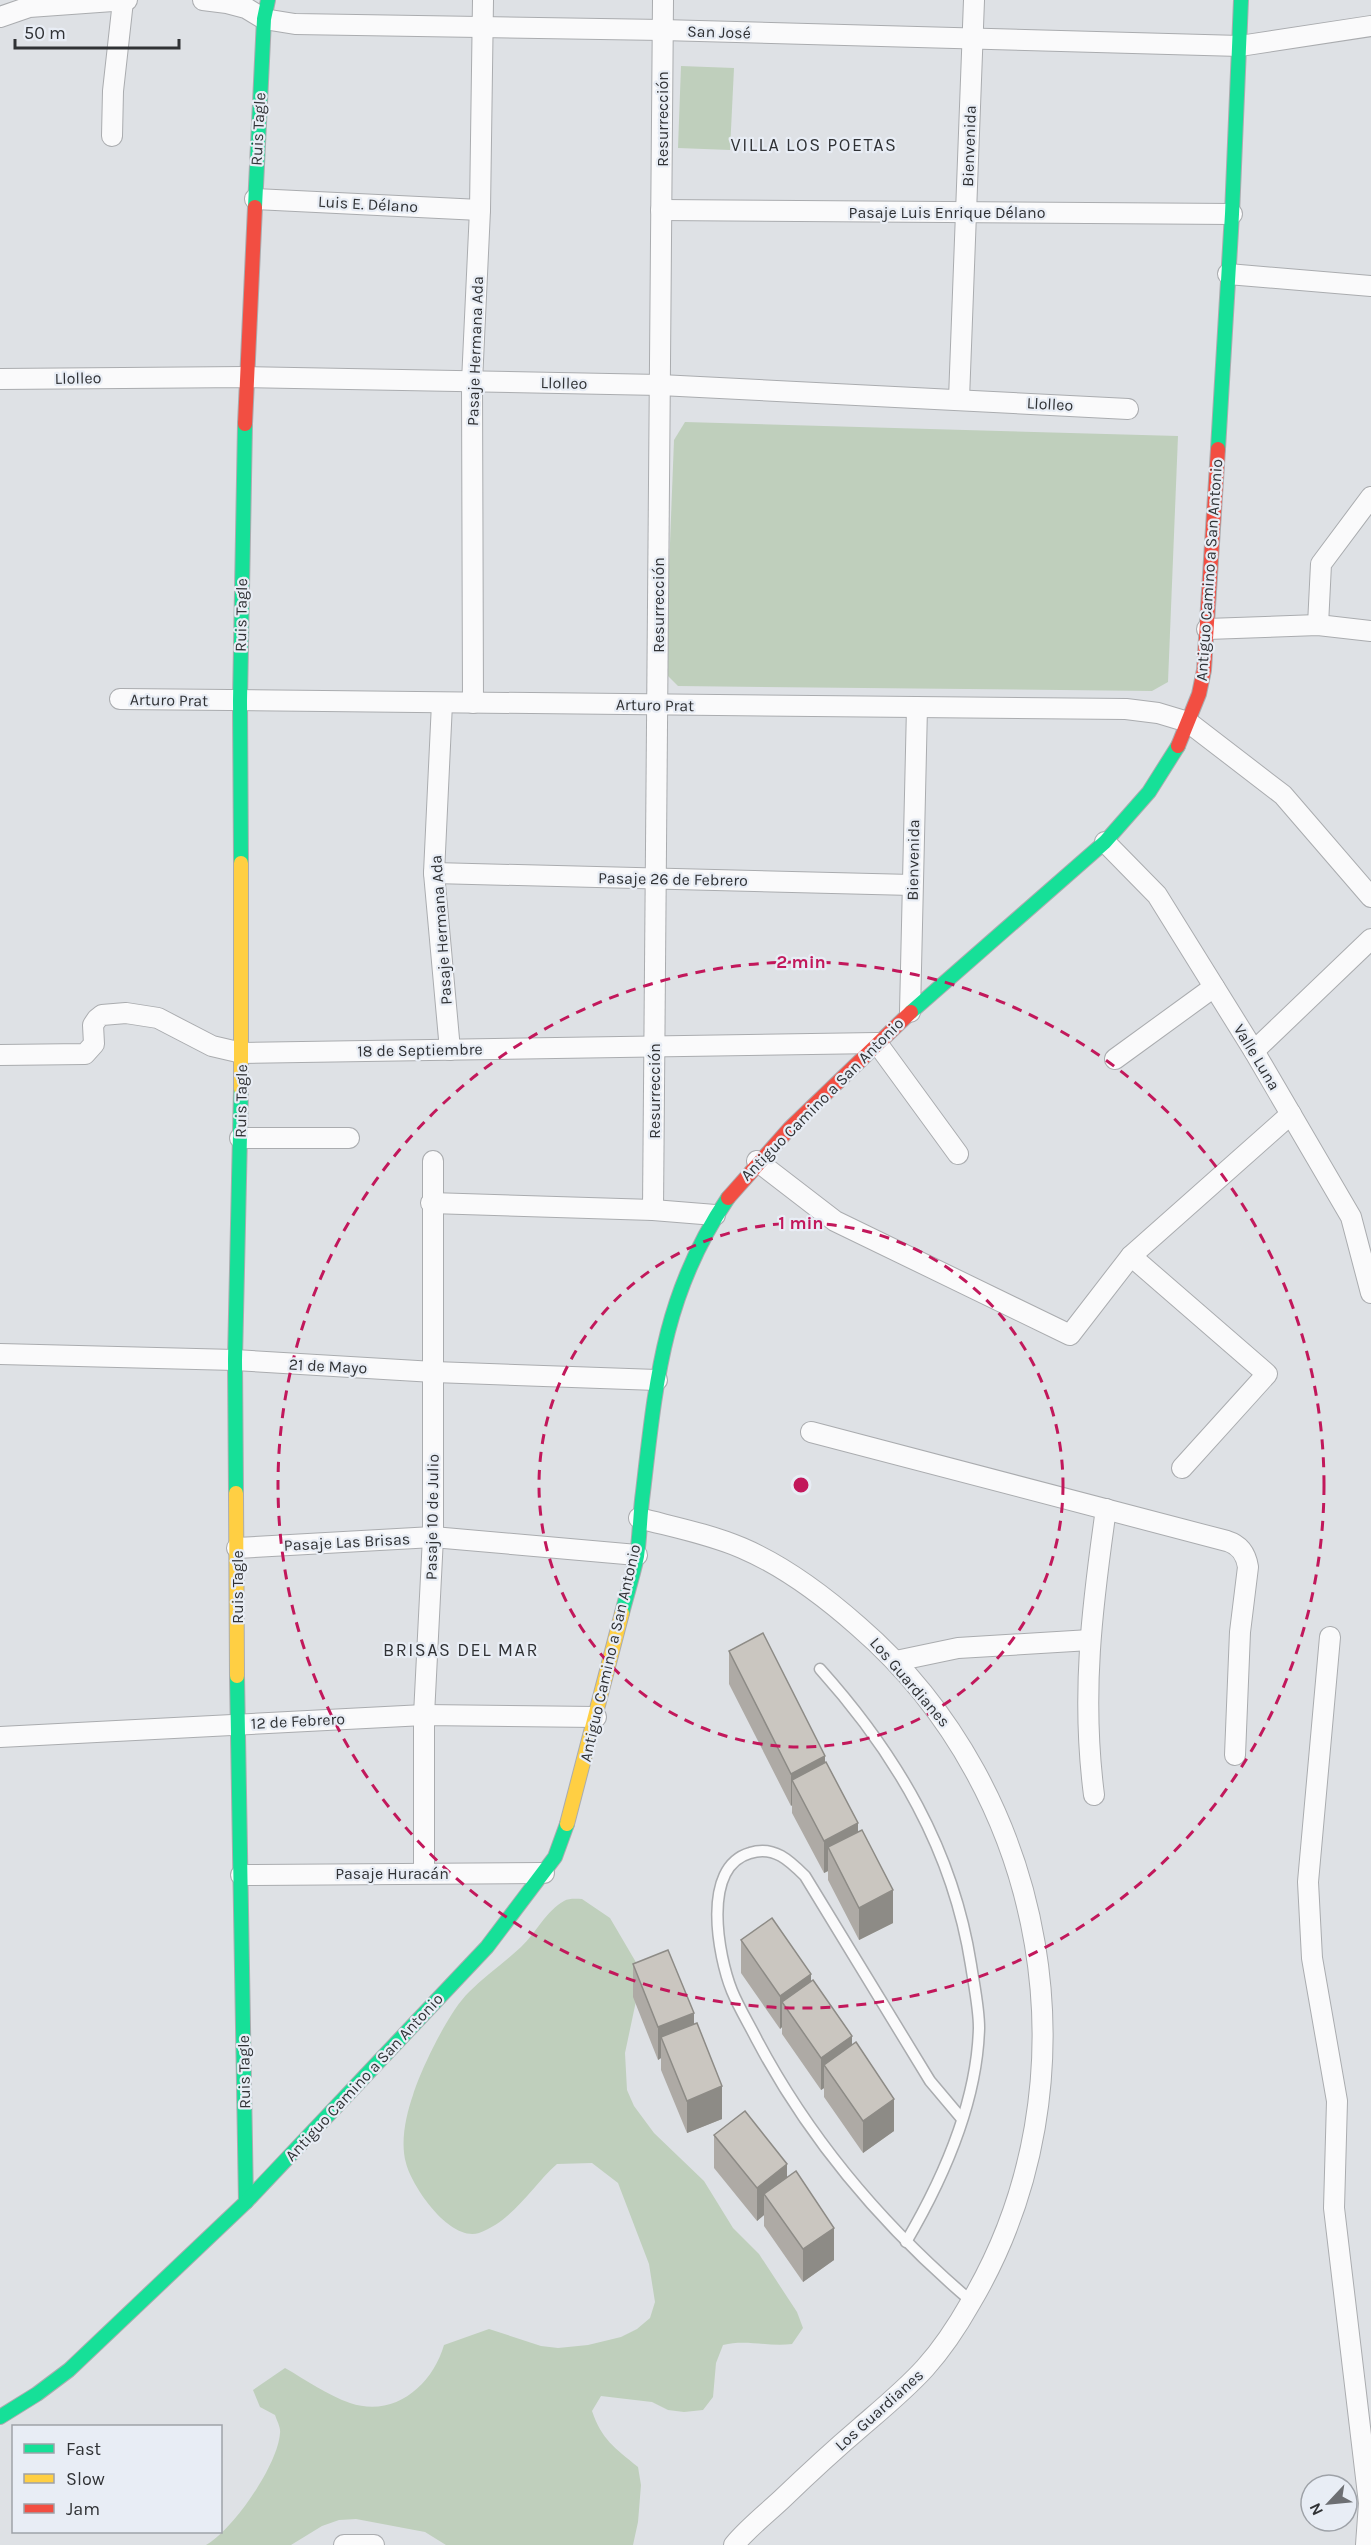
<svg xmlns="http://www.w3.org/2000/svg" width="1371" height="2545" font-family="Karla,sans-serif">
  <rect width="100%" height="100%" fill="#dee1e5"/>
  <g fill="#bfcfbc">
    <path d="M681,66L734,68L730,150L678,148Z"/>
    <path d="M685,422L1178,436L1168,682L1152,691L678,686L665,673L674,440Z"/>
    <path d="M582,1899L610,1918L637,1964L636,2001L625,2053L627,2090L634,2106L654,2133L704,2181L733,2228L759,2254L797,2312L803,2328L792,2344C768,2347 746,2339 723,2345L716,2363L713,2397L703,2410L684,2412L668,2410L652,2402L601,2396L592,2411C602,2440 614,2447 638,2467L641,2485L638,2522L633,2545H446L425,2532L356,2519L339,2520L322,2526L291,2545H206C233,2530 278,2465 280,2433C281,2428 277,2421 275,2415L260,2407L253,2390L285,2368C306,2380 327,2395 350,2403C394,2418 432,2386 444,2345L489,2329L541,2346L558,2348L588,2345L621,2337L637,2329L650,2318L655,2302L649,2264L618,2183L592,2163L557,2164C532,2186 513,2221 479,2233C450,2242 412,2187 406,2163C400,2142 406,2115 413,2095C421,2069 449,2011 469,1992C485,1976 504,1963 521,1947C536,1933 546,1911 564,1901C569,1898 577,1899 582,1899Z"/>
  </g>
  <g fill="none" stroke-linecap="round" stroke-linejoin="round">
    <defs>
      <g id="lane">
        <path d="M820,1669C897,1755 953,1850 971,1965C974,1985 979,2008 979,2028C977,2103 943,2179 906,2242"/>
        <path d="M962,2119L930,2081L805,1876C790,1861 774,1845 750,1853C701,1867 718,1956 732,1991C739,2008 749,2024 757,2040C811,2142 884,2227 971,2301"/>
      </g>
      <g id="street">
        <path d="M203,0L227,3L246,8L264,19L295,24L662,30L1240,46L1371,26"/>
        <path d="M0,17L29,7L127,0"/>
        <path d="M112,136L113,91L123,1"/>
        <path d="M255,199L480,210"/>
        <path d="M661,210L1232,214"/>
        <path d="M1228,274L1371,286"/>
        <path d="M0,379L246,377L660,385L1128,409"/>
        <path d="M959,399L974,0"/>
        <path d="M1318,625L1321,564L1371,497"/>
        <path d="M1207,629L1318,625L1371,631"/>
        <path d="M120,699L1126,709L1158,713L1188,722L1283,795L1371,897"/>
        <path d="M442,703L434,873L450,1050"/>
        <path d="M473,703L472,382L480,210L483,0"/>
        <path d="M1105,842L1157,895L1254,1051L1351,1217L1371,1293"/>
        <path d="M434,873L912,885"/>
        <path d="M910,1012L917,707"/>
        <path d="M1254,1051L1371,939"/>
        <path d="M0,1055L85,1054L94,1044L93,1025L97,1019L102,1015L126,1013L158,1018L212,1046L242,1053L877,1043L958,1154"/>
        <path d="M1115,1059L1214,987"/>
        <path d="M240,1138H349"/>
        <path d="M757,1161L835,1221L1070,1335L1131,1256L1291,1114"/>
        <path d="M431,1203L653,1210L715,1215"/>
        <path d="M653,1210L663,0"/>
        <path d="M1131,1256L1267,1374L1182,1468"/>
        <path d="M0,1354L235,1360L434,1372L657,1380"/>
        <path d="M811,1432L1227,1541C1240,1545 1246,1554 1248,1567L1240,1632L1235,1755"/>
        <path d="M639,1518C673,1527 709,1534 742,1548C784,1566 824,1596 858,1626C1050,1792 1100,2083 971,2302C958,2325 943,2348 925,2368C906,2389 883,2408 861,2427C834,2450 808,2474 782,2499C766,2514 748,2528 734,2545"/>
        <path d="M237,1548L433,1537L637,1555"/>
        <path d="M1330,1637L1308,1882L1312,1958L1337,2101L1334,2208L1369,2503L1366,2545"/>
        <path d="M896,1661L958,1648L1090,1640"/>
        <path d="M0,1737L424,1715L596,1717"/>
        <path d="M1094,1795C1081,1695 1092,1607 1106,1509"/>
        <path d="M424,1872V1715L433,1537V1161"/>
        <path d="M241,1875L544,1873"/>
        <path d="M344,2545H374"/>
      </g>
      <g id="fast">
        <path d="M255,207L264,19L268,0"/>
        <path d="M1218,449L1232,214L1241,0"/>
        <path d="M241,863L240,701L245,424"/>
        <path d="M911,1012L1105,842L1149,792L1178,746"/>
        <path d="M236,1493L235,1360L241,1089"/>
        <path d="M622,1613C627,1594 633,1575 637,1556C640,1535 640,1513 643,1492C656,1381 663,1294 728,1198"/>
        <path d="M237,1676L246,2202"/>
        <path d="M0,2417L37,2394L69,2370L246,2202L487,1947L555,1857L567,1824"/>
      </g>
      <g id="slow">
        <path d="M241,863V1089"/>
        <path d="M236,1493L237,1676"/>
        <path d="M567,1824L622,1613"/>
      </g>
      <g id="jam">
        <path d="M245,424L255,207"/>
        <path d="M1178,746L1199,694L1204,670L1218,449"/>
        <path d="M728,1198L790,1128L911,1012"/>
      </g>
    </defs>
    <use href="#lane" stroke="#aaacaf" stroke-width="13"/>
    <use href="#street" stroke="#aaacaf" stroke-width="22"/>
    <use href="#fast" stroke="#aaacaf" stroke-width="16"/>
    <use href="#slow" stroke="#aaacaf" stroke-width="16"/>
    <use href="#jam" stroke="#aaacaf" stroke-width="16"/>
    <use href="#lane" stroke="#fafafb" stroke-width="10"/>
    <use href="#street" stroke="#fafafb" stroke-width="20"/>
    <use href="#fast" stroke="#16e098" stroke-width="14"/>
    <use href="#slow" stroke="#ffcf43" stroke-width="14"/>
    <use href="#jam" stroke="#f24e42" stroke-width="14"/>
  </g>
  <g fill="#aeaaa5">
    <path d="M729,1651L825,1763L858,1832L893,1923L859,1940L828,1880V1871L824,1873L792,1813V1805L791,1806L729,1684Z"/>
    <path d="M741,1940L811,1982L852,2045L894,2131L863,2153L824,2097V2088L821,2090L782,2034V2027L780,2029L741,1973Z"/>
    <path d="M633,1964L694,2025L722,2119L687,2133L661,2070V2058L658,2060L633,1997Z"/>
    <path d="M714,2135L787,2177L834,2260L803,2282L764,2226V2215L757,2221L714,2168Z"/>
  </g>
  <g fill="#8d8b86">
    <path d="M825,1756V1789L792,1780V1805L791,1806V1774Z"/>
    <path d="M858,1823V1855L828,1847V1871L824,1873V1841Z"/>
    <path d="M893,1890V1923L859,1940V1908Z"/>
    <path d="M811,1974V2007L782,2002V2027L780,2029V1996Z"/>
    <path d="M694,2013V2046L661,2037V2058L658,2060V2027Z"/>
    <path d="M852,2036V2069L824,2065V2088L821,2090V2058Z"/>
    <path d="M722,2086V2119L687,2133V2101Z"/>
    <path d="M894,2099V2131L863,2153V2121Z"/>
    <path d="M787,2164V2197L764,2194V2215L757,2221V2188Z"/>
    <path d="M834,2228V2260L803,2282V2249Z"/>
  </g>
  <g fill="#cac6c0" stroke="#8d8b86" stroke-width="1.5">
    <path d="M763,1633L825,1756L791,1774L729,1651Z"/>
    <path d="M826,1762L858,1823L824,1841L792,1780Z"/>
    <path d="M862,1830L893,1890L859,1908L828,1847Z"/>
    <path d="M772,1918L811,1974L780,1996L741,1940Z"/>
    <path d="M668,1950L694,2013L658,2027L633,1964Z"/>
    <path d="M813,1980L852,2036L821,2058L782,2002Z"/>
    <path d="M697,2023L722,2086L687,2101L661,2037Z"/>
    <path d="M856,2042L894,2099L863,2121L824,2065Z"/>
    <path d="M745,2111L787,2164L757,2188L714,2135Z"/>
    <path d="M796,2171L834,2228L803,2249L764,2194Z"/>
  </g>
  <g fill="none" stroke="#c2185b" stroke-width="3" stroke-dasharray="10 8">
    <circle cx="801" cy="1485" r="262"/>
    <circle cx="801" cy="1485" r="523"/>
  </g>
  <g text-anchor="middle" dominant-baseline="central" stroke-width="4.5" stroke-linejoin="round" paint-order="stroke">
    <g font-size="16" fill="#303235" stroke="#e8edf5">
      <text transform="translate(719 32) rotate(2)">San José</text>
      <text transform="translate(662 119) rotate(-90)">Resurrección</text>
      <text transform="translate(258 129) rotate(-87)">Ruis Tagle</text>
      <text transform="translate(969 146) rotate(-88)">Bienvenida</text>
      <text transform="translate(368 204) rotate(3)">Luis E. Délano</text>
      <text x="947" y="212">Pasaje Luis Enrique Délano</text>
      <text transform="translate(475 351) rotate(-88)">Pasaje Hermana Ada</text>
      <text transform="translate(78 378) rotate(-1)">Llolleo</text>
      <text transform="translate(564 383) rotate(1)">Llolleo</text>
      <text transform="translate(1050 404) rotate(3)">Llolleo</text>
      <text transform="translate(1209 570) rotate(-86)">Antiguo Camino a San Antonio</text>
      <text transform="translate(658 605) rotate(-90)">Resurrección</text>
      <text transform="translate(241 615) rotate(-89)">Ruis Tagle</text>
      <text transform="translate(169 700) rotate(1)">Arturo Prat</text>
      <text transform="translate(655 705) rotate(1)">Arturo Prat</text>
      <text transform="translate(913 860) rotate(-89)">Bienvenida</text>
      <text transform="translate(673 879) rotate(1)">Pasaje 26 de Febrero</text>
      <text transform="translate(441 930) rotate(-94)">Pasaje Hermana Ada</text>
      <text transform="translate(420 1050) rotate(-1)">18 de Septiembre</text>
      <text transform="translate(1257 1057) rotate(59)">Valle Luna</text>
      <text transform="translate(654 1091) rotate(-90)">Resurrección</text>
      <text transform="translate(822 1099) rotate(-45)">Antiguo Camino a San Antonio</text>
      <text transform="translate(241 1101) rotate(-89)">Ruis Tagle</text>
      <text transform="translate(328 1366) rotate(3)">21 de Mayo</text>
      <text transform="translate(432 1517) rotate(-89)">Pasaje 10 de Julio</text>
      <text transform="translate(347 1542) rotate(-3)">Pasaje Las Brisas</text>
      <text transform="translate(237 1587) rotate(-90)">Ruis Tagle</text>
      <text transform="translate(610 1653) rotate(-77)">Antiguo Camino a San Antonio</text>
      <text transform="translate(910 1682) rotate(49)">Los Guardianes</text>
      <text transform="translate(298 1721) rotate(-3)">12 de Febrero</text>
      <text x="392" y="1873">Pasaje Huracán</text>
      <text transform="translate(244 2072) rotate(-91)">Ruis Tagle</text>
      <text transform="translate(364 2077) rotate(-47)">Antiguo Camino a San Antonio</text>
      <text transform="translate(879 2410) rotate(-42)">Los Guardianes</text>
    </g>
    <g font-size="18" letter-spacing="1.5" fill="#303235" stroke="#e8edf5">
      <text x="814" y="145">VILLA LOS POETAS</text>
      <text x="461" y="1650">BRISAS DEL MAR</text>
    </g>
  </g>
  <circle cx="801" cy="1485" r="9" fill="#c2185b" stroke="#e8edf5" stroke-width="3"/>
  <g font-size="18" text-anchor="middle" font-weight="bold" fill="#c2185b" stroke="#e8edf5" stroke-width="4.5" stroke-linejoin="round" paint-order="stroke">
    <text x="801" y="968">2 min</text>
    <text x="801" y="1229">1 min</text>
  </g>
  <rect x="12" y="2425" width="210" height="108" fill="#e8edf5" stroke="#9ea2a8" stroke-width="1.5"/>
  <rect x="24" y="2444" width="30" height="9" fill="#16e098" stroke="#9ea2a8" stroke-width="1.5"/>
  <text x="66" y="2455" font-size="18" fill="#303235">Fast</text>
  <rect x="24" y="2474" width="30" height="9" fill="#ffcf43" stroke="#9ea2a8" stroke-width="1.5"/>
  <text x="66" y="2485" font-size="18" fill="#303235">Slow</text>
  <rect x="24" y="2504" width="30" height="9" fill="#f24e42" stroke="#9ea2a8" stroke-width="1.5"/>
  <text x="66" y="2515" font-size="18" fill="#303235">Jam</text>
  <g transform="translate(1329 2503) rotate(244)"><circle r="28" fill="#e8edf5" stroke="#9ea2a8" stroke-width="1.5"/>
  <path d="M0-4.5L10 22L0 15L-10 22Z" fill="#6d6f73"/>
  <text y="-9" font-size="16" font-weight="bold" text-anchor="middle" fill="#303235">N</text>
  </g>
  <path d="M15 39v9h164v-9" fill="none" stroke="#303235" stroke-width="3"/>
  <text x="24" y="39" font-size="18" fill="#303235" stroke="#e8edf5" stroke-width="4.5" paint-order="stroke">50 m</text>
</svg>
